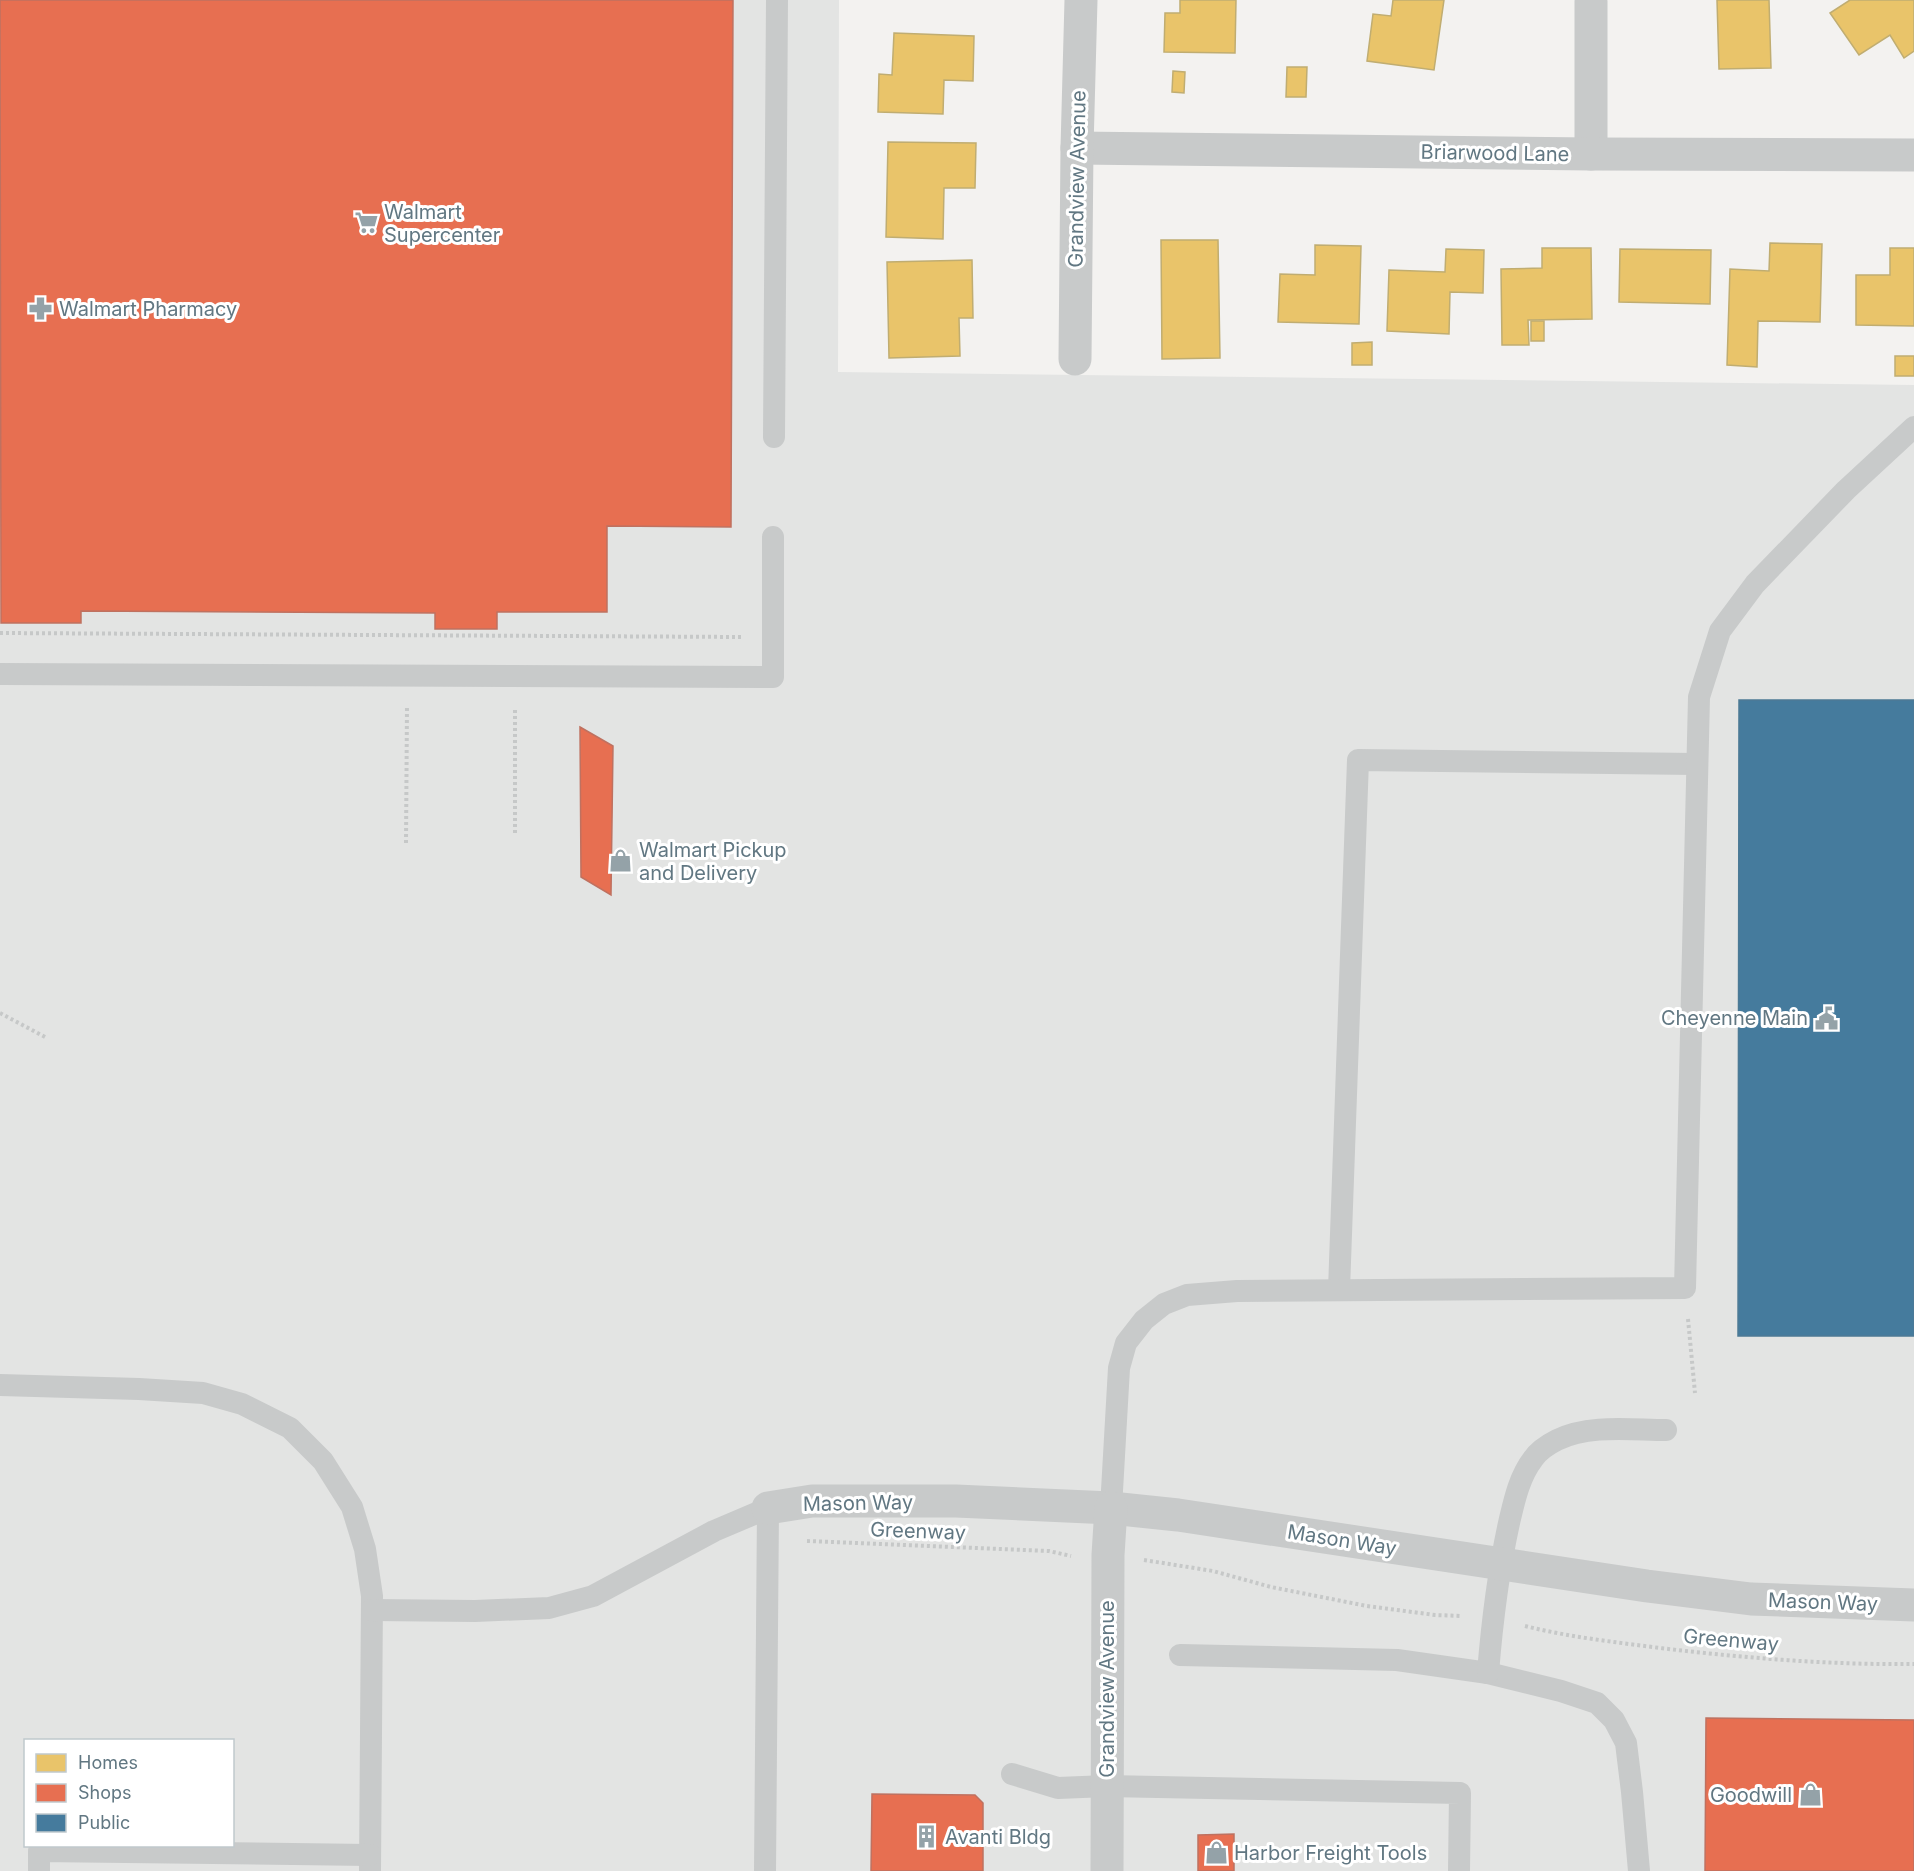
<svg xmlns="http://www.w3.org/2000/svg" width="1914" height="1871" font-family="Inter,sans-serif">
  <rect width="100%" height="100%" fill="#f3f2f0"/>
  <path fill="#e3e4e3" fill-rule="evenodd" d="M0,0H839L838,372L1914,385V1871H0ZM26,1740H232V1846H26Z"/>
  <g fill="#e9c46a" stroke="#c0ad71" stroke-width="1.5">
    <path d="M1180,0H1236L1235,53L1164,52L1165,13H1180Z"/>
    <path d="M1393,0H1444L1434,70L1367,61L1373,14L1391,16Z"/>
    <path d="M1717,0H1769L1771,68L1719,69Z"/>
    <path d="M1850,0H1914V51L1904,58L1890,35L1859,55L1830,13Z"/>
    <path d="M894,33L974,36L973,81L944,80L943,114L878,112L879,74L892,75Z"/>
    <path d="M1287,67H1307L1306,97H1286Z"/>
    <path d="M1173,71L1185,72L1184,93L1172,92Z"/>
    <path d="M888,142L976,143L975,188H944L943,239L886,237Z"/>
    <path d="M1161,240H1218L1220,358L1162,359Z"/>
    <path d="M1770,243L1822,244L1820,322L1758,321L1757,367L1727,365L1730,269L1769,271Z"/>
    <path d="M1315,245L1361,246L1359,324L1278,322L1280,274L1315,275Z"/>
    <path d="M1542,248H1591L1592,319L1528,320L1529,345H1502L1501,269L1542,268Z"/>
    <path d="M1890,248H1914V326L1856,325V275H1890Z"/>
    <path d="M1446,249L1484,250L1483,293L1450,292L1449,334L1387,331L1389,270L1445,272Z"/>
    <path d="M1620,249L1711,250L1710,304L1619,302Z"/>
    <path d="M972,260L973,318H959L960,356L889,358L887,262Z"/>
    <rect x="1531" y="321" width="13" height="20"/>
    <path d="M1372,342V365H1352V343Z"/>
    <rect x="1895" y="356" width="19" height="20"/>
  </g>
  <g fill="#e76f51" stroke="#bf7160" stroke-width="1.5">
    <path d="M0,0H733L731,527L607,526V612H497V629H435V613L81,611V623H1Z"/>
    <path d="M580,727L613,746L611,895L581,877Z"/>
    <path d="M1706,1718L1914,1720V1871H1705Z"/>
    <path d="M872,1794L975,1795L983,1803V1871H871Z"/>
    <path d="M1234,1834V1871H1198V1835Z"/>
  </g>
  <path fill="#457b9d" stroke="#4d7a95" stroke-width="1.5" d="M1739,700H1914V1336H1738Z"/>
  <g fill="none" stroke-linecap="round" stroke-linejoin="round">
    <g stroke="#c6c8c8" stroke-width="4" stroke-dasharray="3 3" stroke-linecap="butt">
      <path d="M0,633L743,637"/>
      <path d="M515,833V708"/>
      <path d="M406,843L407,706"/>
      <path d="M0,1013L45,1037"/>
      <path d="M1688,1319L1695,1393"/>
      <path d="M807,1541L1049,1551L1071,1556"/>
      <path d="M1144,1560L1213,1571L1271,1587L1367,1606L1435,1615L1461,1616"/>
      <path d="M1525,1626C1569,1637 1614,1642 1660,1648C1744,1658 1829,1665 1914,1664"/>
    </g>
    <g stroke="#c8caca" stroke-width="22">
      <path d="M774,437L777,0"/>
      <path d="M0,674L773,677V537"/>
      <path d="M1339,1290L1358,760L1696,764"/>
      <path d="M0,1385L139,1389L203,1393L242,1404L290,1428L323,1461L352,1507L365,1549L372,1596L370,1871"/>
      <path d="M1111,1508L1119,1368L1126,1343L1144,1320L1164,1304L1187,1295L1237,1291L1685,1288L1699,697L1720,631L1755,584L1846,490L1914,427"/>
      <path d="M372,1610L475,1611L549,1608L593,1596L714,1531L768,1508L765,1871"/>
      <path d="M1180,1655L1397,1660L1488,1673L1561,1691L1597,1703L1614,1720L1626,1743L1632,1792L1639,1871"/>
      <path d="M1488,1673C1492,1623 1498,1573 1509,1523C1514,1502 1519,1477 1533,1459C1539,1450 1547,1445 1557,1440C1589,1424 1632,1430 1666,1430"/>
      <path d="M1012,1774L1058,1788L1107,1786L1460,1793L1459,1871"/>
      <path d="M39,1871V1851L370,1855"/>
    </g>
    <g stroke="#c8caca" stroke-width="33">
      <path d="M1591,2V154"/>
      <path d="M1077,148L1591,154L1914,155"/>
      <path d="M1075,359L1077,148L1081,0"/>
      <path d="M768,1508L812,1501H956L1111,1508L1178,1515L1647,1586L1751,1599L1914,1605"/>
      <path d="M1107,1871L1108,1555L1111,1508"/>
    </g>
  </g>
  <defs>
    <symbol id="supermarket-bare" viewBox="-9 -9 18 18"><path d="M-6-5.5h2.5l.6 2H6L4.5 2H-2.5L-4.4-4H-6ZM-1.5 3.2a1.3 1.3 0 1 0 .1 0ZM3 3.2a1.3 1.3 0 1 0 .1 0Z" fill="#94a2a8" stroke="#fff" stroke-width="2.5" paint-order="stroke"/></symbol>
    <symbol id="pharmacy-bare" viewBox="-9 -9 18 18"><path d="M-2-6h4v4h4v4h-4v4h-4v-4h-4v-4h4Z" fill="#94a2a8" stroke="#fff" stroke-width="2.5" paint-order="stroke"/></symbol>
    <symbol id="shop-bare" viewBox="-9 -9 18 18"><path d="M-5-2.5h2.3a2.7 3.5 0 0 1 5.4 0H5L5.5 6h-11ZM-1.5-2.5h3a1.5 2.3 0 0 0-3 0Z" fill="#94a2a8" stroke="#fff" stroke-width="2.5" paint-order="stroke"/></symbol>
    <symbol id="civic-bare" viewBox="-9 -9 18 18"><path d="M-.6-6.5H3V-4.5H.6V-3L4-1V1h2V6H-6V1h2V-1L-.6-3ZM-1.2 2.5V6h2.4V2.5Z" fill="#94a2a8" stroke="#fff" stroke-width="2.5" paint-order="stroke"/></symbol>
    <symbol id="building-bare" viewBox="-9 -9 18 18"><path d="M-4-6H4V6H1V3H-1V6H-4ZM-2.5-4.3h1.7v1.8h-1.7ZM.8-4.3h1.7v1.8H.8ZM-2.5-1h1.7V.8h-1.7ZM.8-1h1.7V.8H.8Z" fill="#94a2a8" stroke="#fff" stroke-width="2.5" paint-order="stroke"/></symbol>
  </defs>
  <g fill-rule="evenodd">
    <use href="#supermarket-bare" x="350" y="206" width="33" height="33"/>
    <use href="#pharmacy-bare" x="24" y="292" width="33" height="33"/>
    <use href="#shop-bare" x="604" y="844" width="33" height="33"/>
    <use href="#civic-bare" x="1810" y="1002" width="33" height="33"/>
    <use href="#shop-bare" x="1794" y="1778" width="33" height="33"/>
    <use href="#building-bare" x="910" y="1820" width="33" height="33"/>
    <use href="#shop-bare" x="1200" y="1836" width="33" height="33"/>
  </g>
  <g text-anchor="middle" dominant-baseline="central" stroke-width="6" stroke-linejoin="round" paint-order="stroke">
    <g font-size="20" fill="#617782" stroke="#fff">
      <text transform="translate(1495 153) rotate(1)">Briarwood Lane</text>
      <text transform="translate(1077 179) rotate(-89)">Grandview Avenue</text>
      <text transform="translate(858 1503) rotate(-1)">Mason Way</text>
      <text transform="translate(918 1531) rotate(2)">Greenway</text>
      <text transform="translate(1342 1540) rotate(9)">Mason Way</text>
      <text transform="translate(1823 1602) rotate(2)">Mason Way</text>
      <text transform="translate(1731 1640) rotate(5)">Greenway</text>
      <text transform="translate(1107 1689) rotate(-90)">Grandview Avenue</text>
    </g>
    <g font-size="20" fill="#617782" stroke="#fff" text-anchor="start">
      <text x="384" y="212">Walmart<tspan x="384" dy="23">Supercenter</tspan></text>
      <text x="59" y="309">Walmart Pharmacy</text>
      <text x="639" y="850">Walmart Pickup<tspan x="639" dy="23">and Delivery</tspan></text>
      <text x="1808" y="1018" text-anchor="end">Cheyenne Main</text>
      <text x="1792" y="1795" text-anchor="end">Goodwill</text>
      <text x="945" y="1837">Avanti Bldg</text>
      <text x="1234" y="1853">Harbor Freight Tools</text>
    </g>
  </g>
  <rect x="24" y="1739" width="210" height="108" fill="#ffffff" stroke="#c0c9cd" stroke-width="1.5"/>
  <rect x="36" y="1754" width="30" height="18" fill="#e9c46a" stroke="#c0c9cd" stroke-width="1.5"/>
  <text x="78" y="1769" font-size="18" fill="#617782">Homes</text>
  <rect x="36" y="1784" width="30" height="18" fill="#e76f51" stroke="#c0c9cd" stroke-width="1.5"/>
  <text x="78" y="1799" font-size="18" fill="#617782">Shops</text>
  <rect x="36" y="1814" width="30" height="18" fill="#457b9d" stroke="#c0c9cd" stroke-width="1.5"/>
  <text x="78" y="1829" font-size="18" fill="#617782">Public</text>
</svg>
